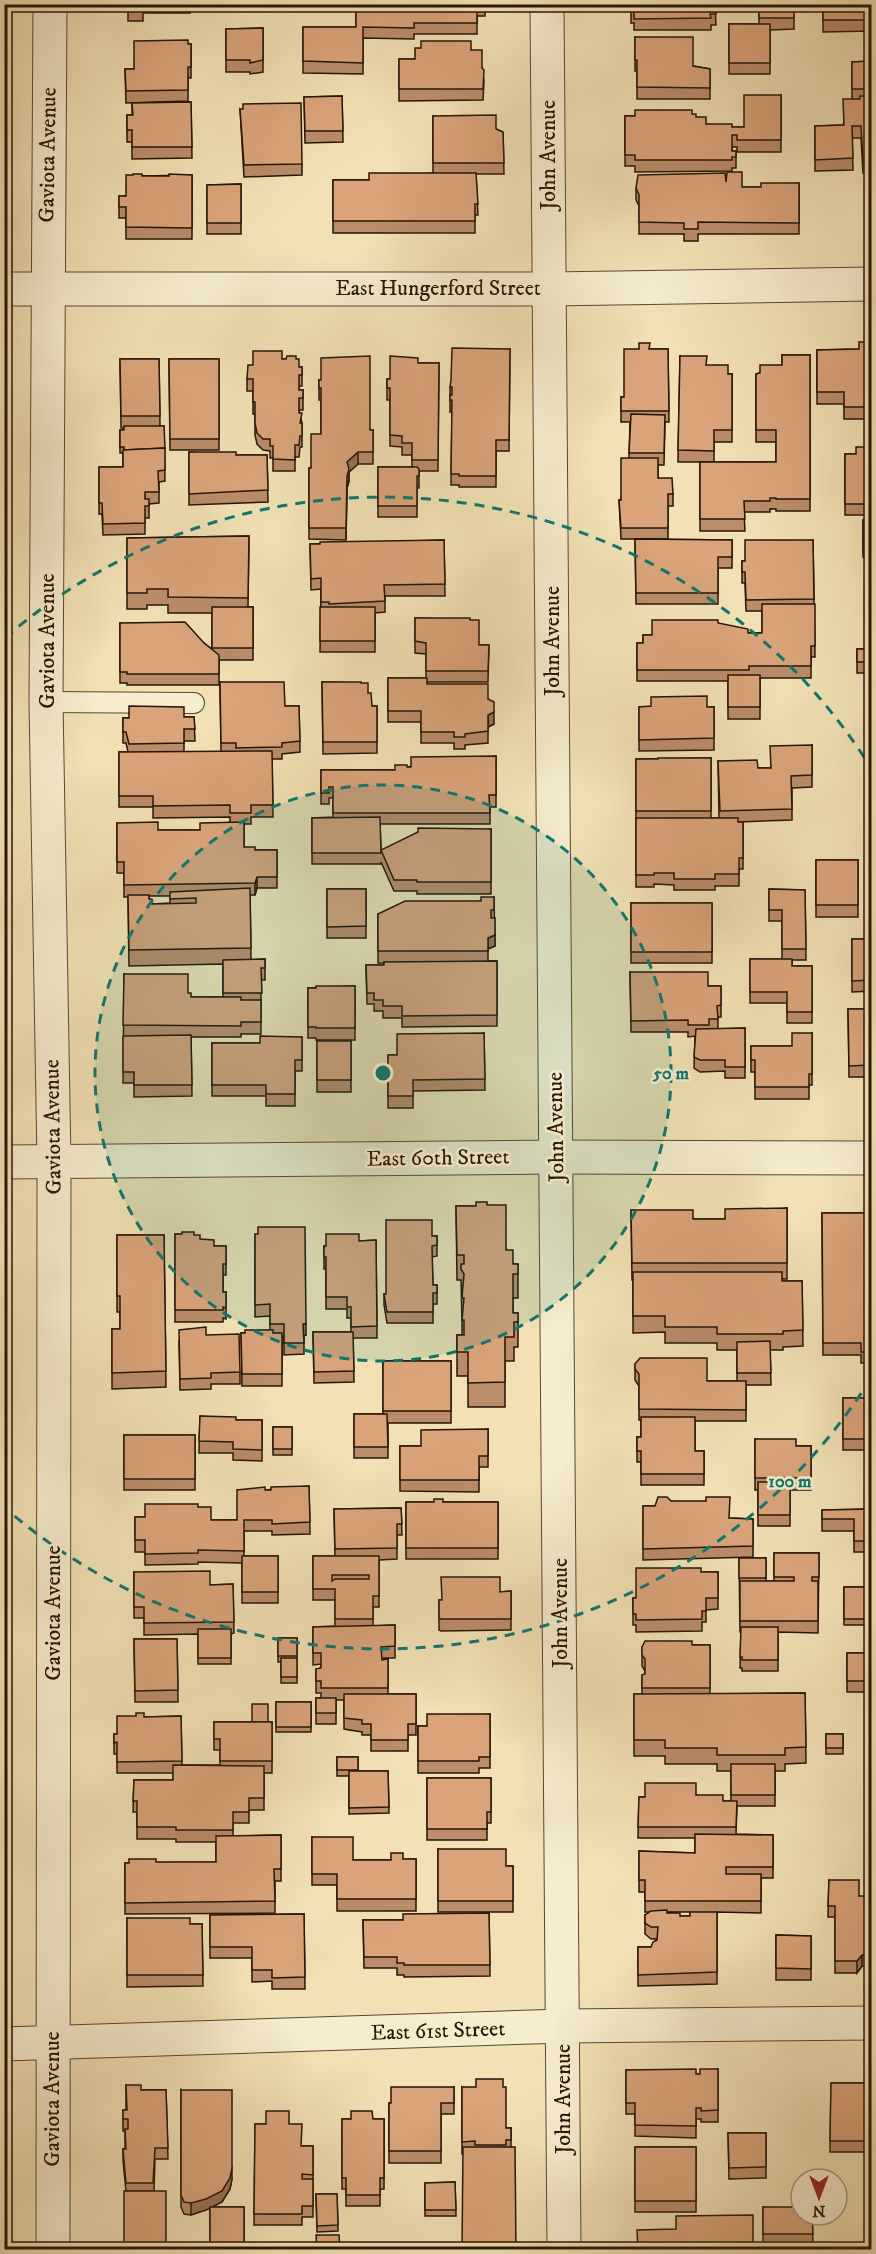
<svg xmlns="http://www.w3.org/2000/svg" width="876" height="2254" font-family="'IM FELL DW Pica',serif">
  <rect width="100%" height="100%" fill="#f1e1b4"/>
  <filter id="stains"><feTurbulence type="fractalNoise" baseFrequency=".00333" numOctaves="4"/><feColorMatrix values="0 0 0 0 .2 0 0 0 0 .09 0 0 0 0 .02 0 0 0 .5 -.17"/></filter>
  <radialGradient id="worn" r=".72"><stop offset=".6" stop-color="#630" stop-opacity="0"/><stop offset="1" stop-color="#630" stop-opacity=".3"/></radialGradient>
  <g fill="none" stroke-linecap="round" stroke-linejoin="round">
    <defs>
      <path id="lane" d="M46,702L194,703"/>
      <g id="street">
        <path d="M50,4L46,702L54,1161L53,2250"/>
        <path d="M547,4L564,2250"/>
        <path d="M4,289H550L872,284"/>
        <path d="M4,1162L556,1157L872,1158"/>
        <path d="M4,2044L563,2026L872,2023"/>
      </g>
    </defs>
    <use href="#lane" stroke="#5a4832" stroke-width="22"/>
    <use href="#street" stroke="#5a4832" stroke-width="35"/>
    <use href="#lane" stroke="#f6ecce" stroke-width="20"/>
    <use href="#street" stroke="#f6ecce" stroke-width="33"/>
  </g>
  <g fill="#bb8c69" stroke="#271506" stroke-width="1.5" fill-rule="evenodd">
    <path d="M128,4H200V9H190V13H143V21H128Z"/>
    <path d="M344,4H384V7L485,4V16H477V34H414V39L363,38V74L303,73V27H356V10H344Z"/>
    <path d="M631,4H715L716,25H711V30H634V23H631Z"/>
    <path d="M749,4H794V29L770,30V74H729V24H759V6L749,7Z"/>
    <path d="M823,4H872V31L823,32Z"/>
    <path d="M263,28V72L250,74V72H226V29Z"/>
    <path d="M635,37L693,66L710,69V99H637V71H635Z"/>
    <path d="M188,44H191V78H188V101L126,103L125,69H134Z"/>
    <path d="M471,50L482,68L484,81L483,100L399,101V59H415Z"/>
    <path d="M872,61V232H869L868,173H863L861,138H852L853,170L815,171V126L843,125L852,99V62Z"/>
    <path d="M781,95V152H737V147H732V151H736V168H732V171L635,172V166H625V116L692,114L706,124L732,127H744Z"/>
    <path d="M342,96L343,142L305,143L304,97Z"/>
    <path d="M191,102L192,158L132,159V142H127V115H132V103Z"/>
    <path d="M240,109L302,164V175L244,177Z"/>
    <path d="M433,116L496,129L503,132L504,174H476L478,215H475V233H333V180H369L433,173Z"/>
    <path d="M192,175V239H126V218H119V196H126L142,176Z"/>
    <path d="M726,182L742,187H761L799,183V234H698V241H684V234H639V206L636,200V188Z"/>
    <path d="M241,184V234H207V185Z"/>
    <path d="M872,342V419H844V404H817V350L859,349Z"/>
    <path d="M510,349L509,451H496V487H459V485H451L452,412H450V387Z"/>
    <path d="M650,349H668L669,422H665L664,465H658V478L673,494V506H668V539H621L619,500H621L629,458L630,422H621V397H624Z"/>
    <path d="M782,355H810V511H776V509H770V512H744L745,531H700V462H776V442H756V374L782,365Z"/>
    <path d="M680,356L728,374H732V442H714V462H678Z"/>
    <path d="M120,359H159L160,426H164L165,481L159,482V503L149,504V518H145V534L103,535L102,514H99V467H123V453H120V430H124V428H121Z"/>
    <path d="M169,359H219V450H170Z"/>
    <path d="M282,359H296L299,367H302V386H299V390H303V410H299L302,423V447H300L299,457H295V471H273V458H270V451L263,450L257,444L255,435V414H253V391H247V379L253,365Z"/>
    <path d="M418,363H439L438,471H419V488H417V517H378V467H412V455H402V447L390,446V400H387V379H390Z"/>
    <path d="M319,380L370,430H373V464H358L349,472V481L347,488L346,540L309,539V468H311L321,434V400H319Z"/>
    <path d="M872,447V508H870V515H845V454H856Z"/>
    <path d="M189,452L236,455H267L268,502L189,505Z"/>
    <rect x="863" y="520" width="9" height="37"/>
    <path d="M249,536L248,607H253V660H219V685H127V683H120V623L204,643L212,649V613H168V605H147V609H127V538Z"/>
    <path d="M635,539L732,540V568H718V604H636Z"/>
    <path d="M444,540L445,596H385V612L375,613V652H320L321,589L311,590L310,544Z"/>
    <path d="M813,540L815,657H811V678H760V719H728V681H637V643H643V635H652L718,623L748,633H762V611H746L745,583H742V561H745Z"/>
    <path d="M415,618L470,620L479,645H489L488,682H427V684L488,699L494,724L488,727V743L465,745V749H454V743H421V722H388V678H426V654L415,653Z"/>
    <path d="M857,649H872V692H865V673H857Z"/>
    <path d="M220,682L285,706H299L300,752L282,754V759H272L273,817H251V824H244V847L255,850H277V888H257L255,895H250L251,960L265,959V980H261V1034H241V1037H191L192,1096L134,1097V1083H123L124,974L188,993L191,997H223V964L129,966L128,897H124V873H117V823L158,830H200L230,822V817L153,818V807H119V752H128L126,743H123V718L194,717L195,741H184V752H221ZM149,896H170V903L152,904L149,899Z"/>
    <path d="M322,682L361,683L368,693L372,706H377V753L323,754Z"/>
    <path d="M639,707H714V750L639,751Z"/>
    <path d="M812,745V787L792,788V820L738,822H743V869H739V886H715V890H674V885L654,884V887H636V759L711,758V818H719L718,761L758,768H770Z"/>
    <path d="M496,756V807H490V824H380L381,850L491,829V894H417V891H394L381,862V864H312V818L333,817V798H329V804H321V770H395L407,767Z"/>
    <rect x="816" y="860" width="42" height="57"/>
    <rect x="327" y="889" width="39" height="49"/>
    <path d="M769,889L805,890L806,960H792V966H812V1023H787V1003H750V959H782V921H769Z"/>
    <path d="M494,897L495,946L488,949V961H497V1026L402,1027V1018H383V1011H374V1004H367L366,965H384V963H378V914L481,901Z"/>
    <rect x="631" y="903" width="81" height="60"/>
    <path d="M852,939H872V991L852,992Z"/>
    <path d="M630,972L708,986H721V1017H718V1029L745,1028V1078H725V1071L700,1072L694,1068L695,1036L688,1037V1032H631Z"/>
    <path d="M355,986V1040H316V1038H308V988Z"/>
    <path d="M848,1009H872V1077H849Z"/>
    <path d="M484,1033L485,1090L413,1091V1108H388V1055H397Z"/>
    <path d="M812,1033V1085H809V1099H755V1072H751V1046H792Z"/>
    <path d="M302,1037V1071H295V1106H266V1096H212V1043H260Z"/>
    <rect x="317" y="1041" width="34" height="51"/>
    <path d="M487,1205L513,1264H518V1298H513V1313H518V1347H514V1361H505V1407H468V1376H457V1335H462V1323L461,1280H457L456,1206H476Z"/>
    <path d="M787,1208V1279H782V1281H802L803,1346L783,1347V1350H770L771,1385H746V1421H695V1451H704V1485H641V1462H637V1437H641V1420H639V1386L635,1380V1364L707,1381H737V1350H717V1343H665V1332L633,1333V1280H632L631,1210L693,1219H725Z"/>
    <path d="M822,1213H872V1363H861V1355H823Z"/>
    <path d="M175,1234L194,1235L200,1239L214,1246H226V1275H223V1292H226V1319L223,1318V1322H175Z"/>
    <path d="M255,1234L306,1335L304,1336V1354L284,1355V1336H282V1386H242L241,1333L270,1330V1316L255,1317Z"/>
    <path d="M117,1235H164L166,1387L112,1389V1329H120V1312H117Z"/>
    <path d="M432,1236H437V1256L432,1257L433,1285H437V1304H433V1323H387L384,1305V1294H386Z"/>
    <path d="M376,1240L377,1338H353L354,1382L314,1383L313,1332H351V1318H347V1309H326V1269H324V1246L359,1241Z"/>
    <path d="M179,1341L240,1372V1384H211V1389L180,1390Z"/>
    <path d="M383,1361H451V1423H388V1458H354V1414H383Z"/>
    <rect x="843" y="1398" width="29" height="52"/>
    <path d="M200,1416L236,1420H262V1461L233,1460V1453H199Z"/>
    <rect x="273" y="1427" width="19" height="28"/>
    <path d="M488,1429V1467H479V1492L400,1491V1446H421Z"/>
    <rect x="124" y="1435" width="71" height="55"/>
    <path d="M755,1439L796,1446H811V1490H790V1526H758V1490H755Z"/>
    <path d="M309,1486L310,1534L272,1535V1531H244V1556H278V1603H242V1563L198,1562V1564L145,1565V1552H135V1517H145L198,1507L211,1520H237L265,1490Z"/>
    <path d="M671,1501L729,1518L753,1519V1557L643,1560V1506H655Z"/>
    <rect x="406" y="1502" width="92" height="57"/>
    <path d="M401,1508L402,1535H397V1559L379,1560V1607H373V1626L395,1625V1658H382V1660L388,1659V1694H416V1735H408V1751H371V1735H362V1732L344,1729V1700H336V1724H316V1698H321V1693H316V1669L321,1668V1664L313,1665V1627L335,1626V1600H313V1556H335L334,1509Z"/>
    <path d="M872,1509V1552H854V1531H822V1510Z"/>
    <path d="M774,1553H819L818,1633L778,1632V1671H742V1668H740L741,1632H740L739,1558H766V1581H774Z"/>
    <path d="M134,1572L210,1585L233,1584L234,1633L231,1634V1664H198V1634L144,1635V1618H134Z"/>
    <path d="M701,1572H718V1609L706,1610V1622H702V1631L636,1632V1625H633V1598H636Z"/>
    <rect x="844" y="1587" width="28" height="38"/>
    <path d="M511,1591V1630L441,1631L439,1630V1600Z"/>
    <path d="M278,1638H297V1683H281V1662H278Z"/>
    <path d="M134,1639H177L178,1702H135Z"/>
    <path d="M692,1645H710V1694L805,1693L806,1763L785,1764V1771H775V1806H737L736,1834L773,1835V1878H761V1913L717,1912V1984L638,1986V1947H651L657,1939H651L645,1934V1915L650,1912H645V1892H639V1851L695,1853V1838H638L639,1797L696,1795L723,1801H731V1771H717V1764H665V1756H634V1694H642V1675L645,1674V1671L642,1666V1647ZM667,1912H690V1916H680Z"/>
    <rect x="847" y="1653" width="25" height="39"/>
    <rect x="276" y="1702" width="35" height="30"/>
    <path d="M490,1714V1768H479V1773H418V1726H427Z"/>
    <path d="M181,1716L182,1765H220V1750H214V1722H272V1773H264V1810H249V1823H233V1836L281,1835V1881H275V1913L125,1914V1863L216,1862V1842H176V1839H137V1812H133L134,1780H173V1773H117V1754H114V1734H117L144,1717Z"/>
    <rect x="826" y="1734" width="17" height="20"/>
    <path d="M337,1757H358V1771H388L389,1813L349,1814V1776H337Z"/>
    <path d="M427,1778H491V1823H487V1840H427Z"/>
    <path d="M312,1837L353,1860H391L416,1859V1911H337V1885H312Z"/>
    <path d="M438,1849L506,1866H513V1912H438Z"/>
    <path d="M829,1880L859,1896L868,1903H872V1966H862L857,1973H835V1917H828Z"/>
    <path d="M489,1913L490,1976L404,1977V1975H397V1968H364L363,1920H403Z"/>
    <path d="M304,1914L305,1989H272V1981L252,1982V1958H210V1915Z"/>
    <path d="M127,1918L190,1924H202L203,1986L127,1987Z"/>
    <path d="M776,1935L811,1936V1980H776Z"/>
    <path d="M718,2069V2122H701V2119H696V2138L635,2136V2114H626V2070L700,2074Z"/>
    <path d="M831,2083H871L870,2152H830Z"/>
    <path d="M126,2085L141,2090H166L168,2159H155L154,2191H126L123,2161V2149H125V2131H123V2110H126Z"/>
    <path d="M454,2087V2114H441V2163H389V2103Z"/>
    <path d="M462,2087L506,2128H511V2147L462,2154Z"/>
    <path d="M181,2090L232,2179L230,2189L222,2202L212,2207H244V2250H210V2208L191,2215L184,2214L181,2207Z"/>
    <path d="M342,2119H384V2189H380V2206H346V2189H342Z"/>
    <path d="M255,2124H289L301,2146H313V2217H302V2225H254Z"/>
    <path d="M728,2133H766V2178L729,2179Z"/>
    <rect x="635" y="2147" width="61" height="65"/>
    <path d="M4,2159H10L11,2241H4Z"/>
    <path d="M867,2168H872V2220H869Z"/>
    <path d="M455,2182L456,2216H425V2183Z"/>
    <path d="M316,2194H337L338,2231L317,2232Z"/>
    <path d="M763,2207L812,2215L813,2245L763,2246Z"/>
  </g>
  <g fill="#997255" stroke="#271506" stroke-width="1.5">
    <path d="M358,452V464L349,472V481L347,488L346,540L347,476V462Z"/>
    <path d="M494,712V724L488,727V715Z"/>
    <path d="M257,877V888L255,895V883Z"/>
    <path d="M495,935V946L488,949V938Z"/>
    <path d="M303,1324H306V1335L303,1336Z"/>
    <path d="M862,1955V1966L857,1973V1961Z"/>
    <path d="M232,2168V2179L230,2189L222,2202L206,2210L191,2215V2203Z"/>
  </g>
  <g fill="#daa37a" stroke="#271506" stroke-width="1.5" fill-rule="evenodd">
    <rect x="128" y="4" width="15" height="6"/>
    <path d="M387,4H477V23H414V28L363,27V63L303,61V27H356V7H387Z"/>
    <path d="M631,4H715L716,14H710L711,18L634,19V11H631Z"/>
    <rect x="759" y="4" width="35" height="14"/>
    <rect x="823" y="4" width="49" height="16"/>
    <rect x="729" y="24" width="41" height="39"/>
    <path d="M263,28V60L250,63V60H226V29Z"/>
    <path d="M635,37H693V66L710,69V88L637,87V60H635Z"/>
    <path d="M188,40V44H191V67H188V90L126,91L125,69H134V41Z"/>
    <path d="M421,41H471V50H482V68L484,70L483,89H399V59H415V48H421Z"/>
    <path d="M872,61V89H852V62Z"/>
    <path d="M744,95H781V140H737V135H732V151H736V157H732V160H635V155H625V116H635V110H692V114H696V117H706V124H732V127H744Z"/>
    <path d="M342,96L343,131H305L304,97Z"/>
    <path d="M860,96H872V162H863L861,126H852L853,158L815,160V126L844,125L843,99H860Z"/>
    <path d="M191,102L192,147H132V130H127V115H133L132,103Z"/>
    <path d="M301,103L302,164L244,165L240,109H243V104Z"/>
    <path d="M496,115V129L503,132L504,163H433V116Z"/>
    <path d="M868,167H872V220H869Z"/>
    <path d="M727,172H742V187H761V183H799V223L698,222V229H684V223L639,222V195L636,188L638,175L725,173L726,182Z"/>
    <path d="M369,173H476L478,204H475V221H333V180H369Z"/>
    <path d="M133,174H142V176H169V174L192,175V228L126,227V207H119V196H126V175H133Z"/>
    <path d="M241,184V223H207V185Z"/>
    <path d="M859,342H872V407H844V392H817V350L859,349Z"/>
    <path d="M639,343H650L649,349H668L669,411H621V397H624V349H639Z"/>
    <path d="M452,348L510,349L509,440H496V476H459V474H451L452,400H450V395H452V387H450L451,380Z"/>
    <path d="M253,351H282V359H286L287,356H296V359H299V367H302V375H299V390H303V398H299V413H302L300,423H302V436H300L299,445H295V460L273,459V446H270V439H263L257,433L255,423V402H253V379H247L248,365H253Z"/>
    <path d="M782,355H810V499H776V498H770V501H744L745,519H700V462H776V430H756V374L760,373V365H782Z"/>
    <path d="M370,356V430H373V452H358L347,462L349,469L347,476L346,528H309V468H311V434H321V388H319V380H321V358Z"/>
    <path d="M390,356L418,358V363H439L438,460H412V443H402V436L390,435V388H387V379H390Z"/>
    <path d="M680,356H707L706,365H728V374H732V430H714V451L678,450Z"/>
    <path d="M120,359H159L160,416H121Z"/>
    <path d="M169,359H219V439H170Z"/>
    <path d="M631,414L665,415L664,453H629Z"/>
    <path d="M124,426H164L165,448L124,450V447H120V430H124Z"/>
    <path d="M856,447H872V496H870V504H845V454H856Z"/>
    <path d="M165,448V470L158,471L159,492H145V499H149V506H145V523L103,524L102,503H99V467H123V450Z"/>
    <path d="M189,452H236V455H267L268,490L189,494Z"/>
    <path d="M621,458H658V478H672L673,494H668V528H621L619,500H621Z"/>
    <path d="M378,467H417L419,469V476H417V506H378Z"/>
    <rect x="863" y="520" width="9" height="32"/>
    <path d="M249,536L248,598L168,597V589H147V593H127V538Z"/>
    <path d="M635,539L732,540V557H718V593H636Z"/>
    <path d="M444,540L445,584L384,585L385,601L329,604V602H321V578L311,579L310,544H320V542Z"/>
    <path d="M745,540H813L814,599L746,600L745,572H742V561H745Z"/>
    <path d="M762,604H815V646H811V666H749V670H637V643H643V635H652V620H718V623L748,629V633H762Z"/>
    <rect x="212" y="607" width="41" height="41"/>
    <rect x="320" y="607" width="55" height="34"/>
    <path d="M415,618H470V620H479V645H489L488,671H426V643L415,641Z"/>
    <path d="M185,622L204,643L219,655V674H127V672H120V623Z"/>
    <path d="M857,649H872V680H865V662H857Z"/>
    <rect x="728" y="675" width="32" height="32"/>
    <path d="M388,678H427V684H488V699L494,702V712L488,715V731L465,734V737H454V732H421V711H388Z"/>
    <path d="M220,682H284L285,706H299L300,741L282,743V747L236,748V743H221Z"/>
    <path d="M322,682H361V683H368V693H371L372,706H377V742H323Z"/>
    <path d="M707,696V707H714V738L639,740V707L651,706V697Z"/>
    <path d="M129,706L184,707V717H194L195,729H184V743L129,744L126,732H123V718H129Z"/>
    <path d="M812,745V775L791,776L792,809L720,811L718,761L757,760L758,768H771L770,746Z"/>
    <path d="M272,751L273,805H251V813H230V805L153,806V796H119V752Z"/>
    <path d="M496,756V795H489L490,813H333V787H329V793H321V770H395V765H407V767H411V757Z"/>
    <path d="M658,758H711V811H636V759H658Z"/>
    <path d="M380,817L381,853H312V818Z"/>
    <path d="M636,818H738V822H743V858H739V874H715V879H674V873H654V875H636Z"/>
    <path d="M158,822V830H200V823L244,822V847H255V850H277V877H257L255,883L124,885V862H117V823Z"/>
    <path d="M418,828L491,829V882H417V880H394L381,850L418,832Z"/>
    <rect x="816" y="860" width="42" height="45"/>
    <path d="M250,888L251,948L129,950L128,895H149V899H152V904L196,903V898L170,899V892Z"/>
    <path d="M327,889H366V926L327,927Z"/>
    <path d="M769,889L805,890L806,949H782V910H769Z"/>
    <path d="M481,897H494V910H491V918H495V935L488,938V951H378V914L405,901H481Z"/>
    <rect x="631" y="903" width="81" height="49"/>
    <path d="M852,939H872V980L852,981Z"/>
    <path d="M265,959V968H261L262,993H223V960Z"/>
    <path d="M750,959H792V966H812V1012H787V992H750Z"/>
    <path d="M497,961V1015L402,1016V1006H383V1000H374V993H367L366,965H384V962Z"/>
    <path d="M630,972H708V986H721V1005L717,1006L718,1019H709V1025H688V1020L631,1021Z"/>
    <path d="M124,974H188V993H191V997H241V1000H261V1022H241V1026L123,1025Z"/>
    <path d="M316,986H355V1028H316V1027H308V988H316Z"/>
    <path d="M848,1009H872V1065L849,1066Z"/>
    <path d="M745,1028V1067H725V1060H700L694,1057L696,1029Z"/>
    <path d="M484,1033L485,1079L413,1080V1096H388V1055H397V1034Z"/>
    <path d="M792,1033H812V1074H809V1087H755V1060H751V1046H792Z"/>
    <path d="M191,1035L192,1085H134V1072H123V1036Z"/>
    <path d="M260,1036L302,1037V1060H295V1094H266V1085H212V1043H260Z"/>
    <rect x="317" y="1041" width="34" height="39"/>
    <path d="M476,1202H487V1205H506V1250H513V1264H518V1274H513V1313H518V1322H514V1337H505V1382L468,1383V1352H457V1335H464V1320H462L464,1298H462L464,1274L461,1269V1264H464V1255H457L456,1206H476Z"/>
    <path d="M787,1208V1263H632L631,1210H693V1219H725V1209Z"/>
    <path d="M822,1213H872V1352H861V1343H823Z"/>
    <path d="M386,1220H432V1236H437V1245L432,1246L433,1285H437V1293H433V1312H387L384,1294H386Z"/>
    <path d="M258,1227H305L306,1324H303L304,1343H284V1324H270V1304L255,1305V1234H258Z"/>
    <path d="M182,1232H194V1235H200V1239L214,1240V1246H226V1264H223V1292H226V1308L223,1307V1310H175V1234H182Z"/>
    <path d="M326,1234H359V1241L376,1240L377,1326L351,1327V1307H347V1297H326V1257H324V1246H326Z"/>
    <path d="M117,1235H164L166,1371L112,1373V1329H120V1296H117Z"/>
    <path d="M633,1272H782V1281H802L803,1330L783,1331V1334H717V1327H665V1316H633Z"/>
    <path d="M206,1327V1335L239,1334L240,1372L211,1373V1378L180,1379L179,1330Z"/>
    <path d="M245,1330H273V1333H282V1374H242L241,1333H245Z"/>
    <path d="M313,1332H353L354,1371L314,1372Z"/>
    <path d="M770,1341L771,1373H737V1342Z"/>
    <path d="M640,1358H707V1381H746V1410L639,1409V1374L635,1369V1364Z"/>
    <rect x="383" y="1361" width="68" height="50"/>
    <rect x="843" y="1398" width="29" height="41"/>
    <path d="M354,1414H387L388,1447H354Z"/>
    <path d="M200,1416L236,1417V1420H262V1450L233,1449V1442L199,1441Z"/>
    <path d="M641,1417H695V1451H704V1474H641V1451H637V1437H641Z"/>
    <rect x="273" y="1427" width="19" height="22"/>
    <path d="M488,1429V1456H479V1480H400V1446H421V1430Z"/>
    <rect x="124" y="1435" width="71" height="44"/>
    <path d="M755,1439H796V1446H811V1478H755Z"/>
    <rect x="758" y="1482" width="32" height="33"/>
    <path d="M309,1486L310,1522L272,1524V1520H244V1551L198,1550V1553L145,1554V1540H135V1517H145V1504H198V1507H211V1520H237V1490L265,1487V1490H271V1487Z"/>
    <path d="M658,1497H667L671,1501H706V1497H730L729,1518L753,1519V1546L643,1549V1506H655Z"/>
    <path d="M434,1499H443V1502H498V1548H406V1502H434Z"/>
    <path d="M401,1508L402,1524H397V1548L335,1549L334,1509Z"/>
    <path d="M872,1509V1541H854V1519H822V1510Z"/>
    <path d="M774,1553H819V1577H812V1581H818V1621H740V1581H794V1577H774Z"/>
    <rect x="242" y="1556" width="36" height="36"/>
    <path d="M313,1556H379V1596H373V1619H335V1589H313ZM332,1575H369V1579H335L332,1581Z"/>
    <rect x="739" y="1558" width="27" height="20"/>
    <path d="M636,1568H701V1572H718V1598H706V1611H702V1619L636,1620V1614H633V1598H636Z"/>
    <path d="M210,1571V1585L233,1584L234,1622L144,1623V1607H134V1572Z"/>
    <path d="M441,1577H500V1592L511,1591V1619H441L439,1618V1600H442Z"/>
    <rect x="844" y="1587" width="28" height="32"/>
    <path d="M395,1625V1646L381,1647L382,1660L388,1659V1688H321V1681H316V1669L321,1668V1653H313V1627Z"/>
    <path d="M741,1627H778V1660H742V1657H740Z"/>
    <rect x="198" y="1629" width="33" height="29"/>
    <rect x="278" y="1638" width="19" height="18"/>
    <path d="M134,1639H177L178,1690L135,1691Z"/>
    <path d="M645,1641H692V1645H710V1688H642V1675L645,1674V1659L642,1655V1647Z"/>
    <rect x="847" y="1653" width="25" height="28"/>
    <rect x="281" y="1658" width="16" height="19"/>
    <path d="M805,1693L806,1747L785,1748V1755H717V1748H665V1740H634V1694Z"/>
    <path d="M344,1694H416V1724H408V1740H371V1724H362V1720L344,1718Z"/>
    <rect x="316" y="1698" width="20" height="15"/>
    <rect x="276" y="1702" width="35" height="25"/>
    <rect x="252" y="1704" width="16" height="18"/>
    <path d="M136,1713H144V1717L181,1716L182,1761L117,1762V1742L114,1743V1734H117V1716H136Z"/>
    <path d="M427,1714H490V1757H479V1761H418V1726H427Z"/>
    <path d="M214,1722H272V1761H220V1739H214Z"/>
    <rect x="826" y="1734" width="17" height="14"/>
    <rect x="337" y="1757" width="21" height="13"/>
    <rect x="731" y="1764" width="44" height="31"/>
    <path d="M173,1765L264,1766V1798H249V1812H233V1830H176V1827H137V1801H133L134,1780H173Z"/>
    <path d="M349,1771H388L389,1807L349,1808Z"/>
    <path d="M427,1778H491V1812H487V1829H427Z"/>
    <path d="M645,1783H696V1795H723V1801H737L736,1827H638L639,1797H645Z"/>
    <path d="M695,1834L773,1835V1867H726V1874H761V1901H645V1880H639V1851L695,1853Z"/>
    <path d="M281,1835V1869H274L275,1901L125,1903V1863H129V1859H156V1862H216V1836Z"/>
    <path d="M312,1837H353V1860H391V1853H403V1859H416V1899H337V1874H312Z"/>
    <path d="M438,1849H506V1866H513V1901H438Z"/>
    <path d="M829,1880H859V1896H868V1903H872V1955H862L857,1961H835V1906H828Z"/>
    <path d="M667,1910V1913H680V1916H690V1912H717V1972L638,1975V1947H651L653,1942L657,1940L658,1927H651L645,1923V1915L651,1911Z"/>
    <path d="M489,1913L490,1965H404V1963H397V1957H364L363,1920H403V1914Z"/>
    <path d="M304,1914L305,1977L272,1978V1970H252V1947H210V1915Z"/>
    <path d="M127,1918H190V1924H202L203,1975H127Z"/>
    <path d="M776,1935L811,1936V1969L776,1968Z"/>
    <path d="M696,2069V2074H700V2069H718V2110L701,2111V2108H696V2126L635,2125V2103H626V2070Z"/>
    <path d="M476,2079H503V2087H506V2128H511V2140H506V2145H475V2141L462,2142V2087H476Z"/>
    <path d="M831,2083H871L870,2141H830Z"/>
    <path d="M126,2085H141V2090H166L168,2148H155L153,2183H126L123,2149H126L125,2129H128V2119H123V2110H127Z"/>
    <path d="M391,2087H454V2103H441V2151H389V2103H391Z"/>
    <path d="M181,2090H232V2168L230,2178L222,2191L206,2199L191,2203L184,2202L181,2195Z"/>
    <path d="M266,2111H289V2124H302L301,2146H313V2175L302,2174V2179H313V2206H302V2214H254L255,2124H266Z"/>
    <path d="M351,2111H372L373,2119H384V2178H380V2195H346V2178H342V2119H351Z"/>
    <path d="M728,2133H766V2167L729,2168Z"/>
    <path d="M463,2147H515L516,2250H462Z"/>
    <rect x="635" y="2147" width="61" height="54"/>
    <path d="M4,2159H10L11,2230H4Z"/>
    <path d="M867,2168H872V2209H869Z"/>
    <path d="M455,2182L456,2210H425V2183Z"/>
    <rect x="124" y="2191" width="42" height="59"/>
    <path d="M316,2194H337L338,2225L317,2226Z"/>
    <path d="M210,2207H244V2244L210,2245Z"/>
    <path d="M763,2207H801V2215H812L813,2234H763Z"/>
    <path d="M753,2215V2250H638L637,2230L676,2229V2216Z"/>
    <path d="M316,2235H339L340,2249H317Z"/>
  </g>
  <circle cx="383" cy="1073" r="288" fill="#0f766e" fill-opacity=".12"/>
  <g fill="none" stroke="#0f766e" stroke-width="3" stroke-dasharray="10 8">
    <circle cx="383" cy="1073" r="288"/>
    <path d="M871 1378A576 576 0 0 1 5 1508M5 638A576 576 0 0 1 871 768"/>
  </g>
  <g text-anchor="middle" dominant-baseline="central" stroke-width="5" stroke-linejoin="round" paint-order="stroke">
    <g font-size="22" fill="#271506" stroke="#f6ecce">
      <text transform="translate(48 155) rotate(-89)">Gaviota Avenue</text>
      <text transform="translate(548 155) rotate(-90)">John Avenue</text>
      <text x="438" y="288">East Hungerford Street</text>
      <text transform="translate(47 641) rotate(-90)">Gaviota Avenue</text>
      <text transform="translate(552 641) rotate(-90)">John Avenue</text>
      <text transform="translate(53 1127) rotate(-91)">Gaviota Avenue</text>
      <text transform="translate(556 1127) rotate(-91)">John Avenue</text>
      <text transform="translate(438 1158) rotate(-1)">East 60th Street</text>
      <text transform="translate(53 1613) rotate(-90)">Gaviota Avenue</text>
      <text transform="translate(560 1613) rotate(-90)">John Avenue</text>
      <text transform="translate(438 2031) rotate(-2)">East 61st Street</text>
      <text transform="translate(52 2099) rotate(-90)">Gaviota Avenue</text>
      <text transform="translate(563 2099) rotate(-90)">John Avenue</text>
    </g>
  </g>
  <circle cx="383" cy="1073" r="9" fill="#0f766e" stroke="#f6ecce" stroke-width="3"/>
  <g font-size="18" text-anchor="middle" font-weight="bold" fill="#0f766e" stroke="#f6ecce" stroke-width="5" stroke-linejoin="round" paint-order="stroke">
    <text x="671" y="1079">50 m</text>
    <text x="790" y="1487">100 m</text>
  </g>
  <rect width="876" height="2254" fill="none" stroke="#f1e1b4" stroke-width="24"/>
  <rect x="6" y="6" width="864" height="2242" fill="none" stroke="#271506" stroke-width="3"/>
  <rect x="12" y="12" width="852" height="2230" fill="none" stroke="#271506" stroke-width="1.5"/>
  <g transform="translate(819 2197) rotate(180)"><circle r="28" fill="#f6ecce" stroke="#a3967e" stroke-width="1.5"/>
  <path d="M0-4.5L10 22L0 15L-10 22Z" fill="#8f2418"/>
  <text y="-9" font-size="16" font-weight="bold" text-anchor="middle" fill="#271506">N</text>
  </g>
  <rect width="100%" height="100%" filter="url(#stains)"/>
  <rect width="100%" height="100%" fill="url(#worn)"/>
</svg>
